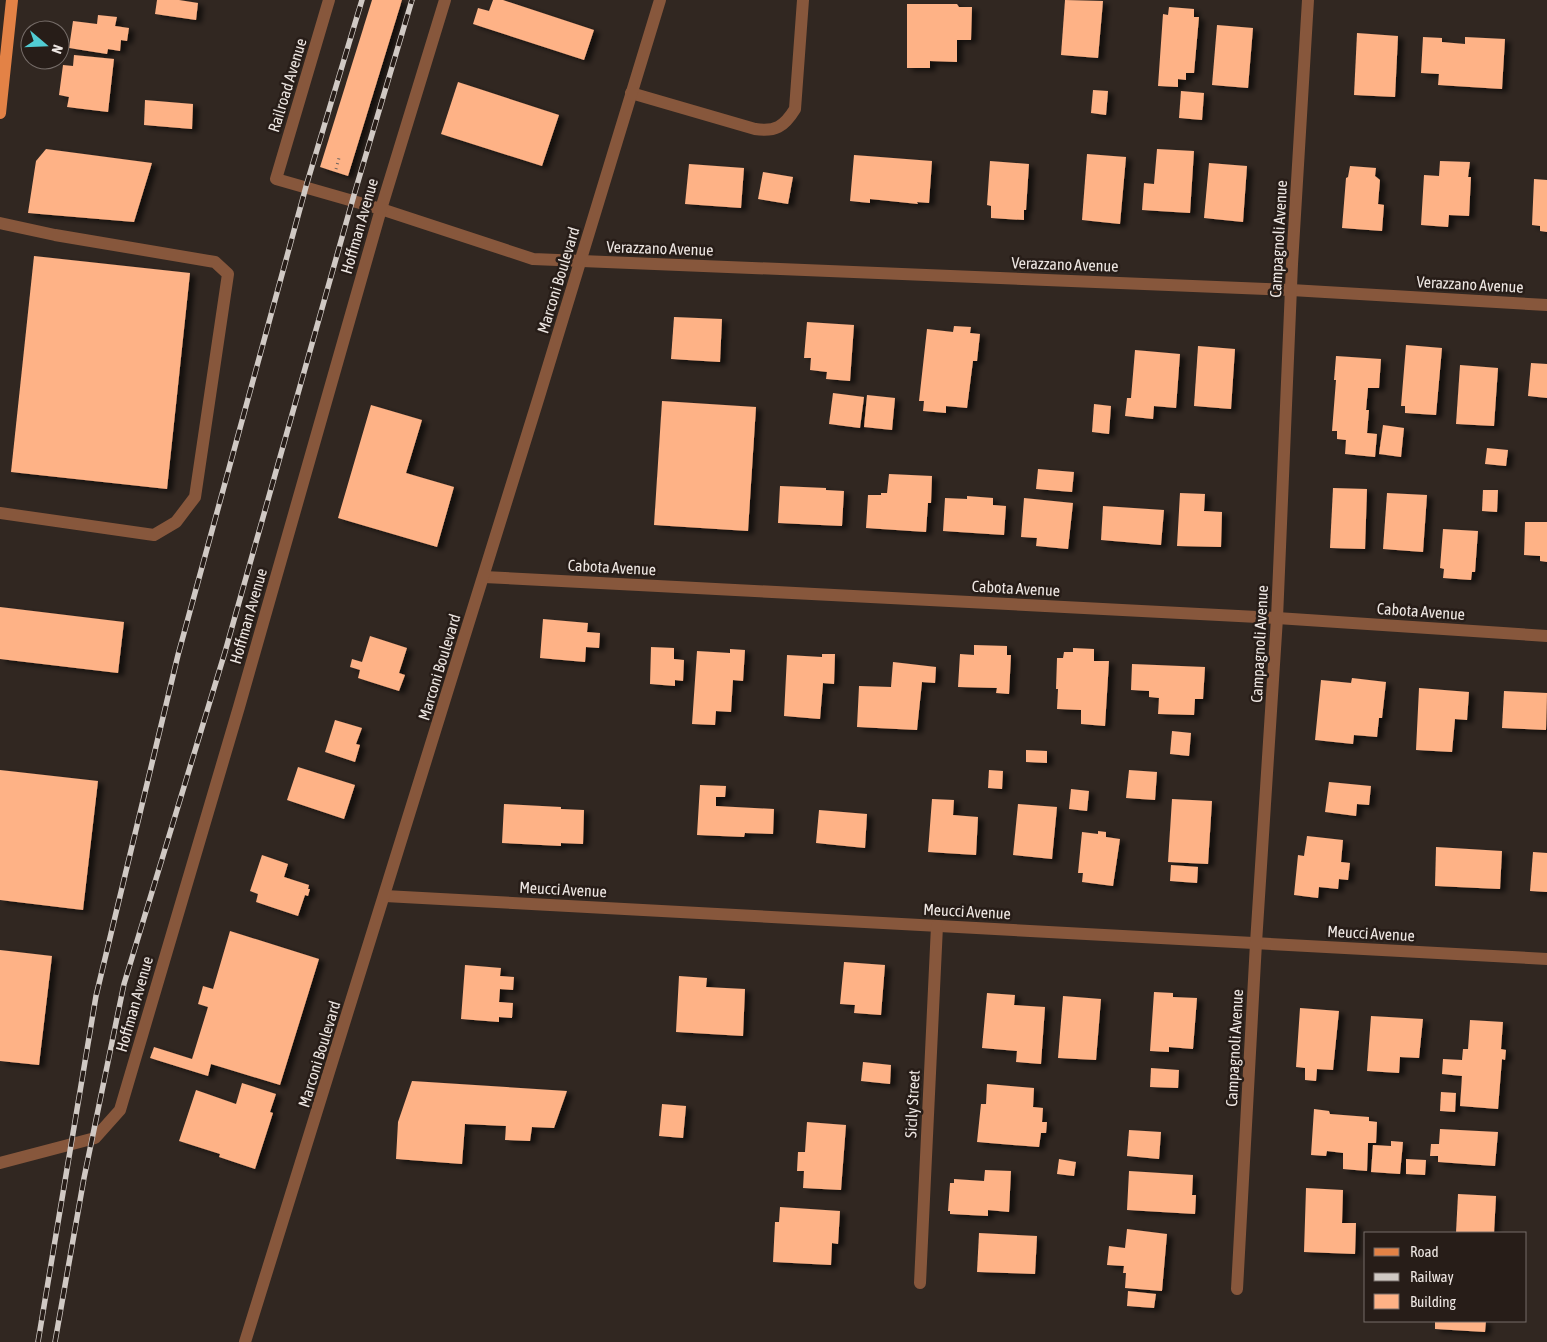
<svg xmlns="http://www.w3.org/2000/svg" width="1547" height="1342" font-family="'Asap Condensed',sans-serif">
  <defs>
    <filter id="shadow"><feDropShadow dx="5.5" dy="3" stdDeviation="2.5" flood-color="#0009"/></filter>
  </defs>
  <rect width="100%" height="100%" fill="#312721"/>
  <g fill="#feb286" filter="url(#shadow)">
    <path d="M157,0H179L198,3L196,20L155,14Z"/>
    <path d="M372,0H402L348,176L320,167Z"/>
    <path d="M493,0H503L594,30L584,60L473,24L478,8L489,11Z"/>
    <path d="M1065,0L1103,1L1098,58L1061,55Z"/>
    <path d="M907,4H957L959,7H972L971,40H957V62L930,61V68H907Z"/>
    <path d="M1169,7L1194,9V17H1199L1194,73H1186V80L1178,79V87L1158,86L1163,14L1168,15Z"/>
    <path d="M98,15L117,17L115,26L129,28L127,41L121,40L120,51L108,49L107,54L69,48L73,21L97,24Z"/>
    <path d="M1217,25L1253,28L1248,88L1212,85Z"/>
    <path d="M1357,33L1398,36L1395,97L1354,95Z"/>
    <path d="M1423,37L1442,38V42L1465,44V37L1505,39L1502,89L1438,85L1439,74L1421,73Z"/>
    <path d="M74,55L114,59L108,112L67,107L69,97L59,95L63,65L73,66Z"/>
    <path d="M458,82L559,115L542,166L441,134Z"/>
    <path d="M1093,90L1108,91L1106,115L1091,113Z"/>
    <path d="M1181,91L1204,93L1202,120L1179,118Z"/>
    <path d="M145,100L193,104L192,129L144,125Z"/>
    <path d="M46,149L152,163L134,222L28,213L36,161Z"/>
    <path d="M1157,149L1194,151L1190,213L1142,210L1144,183L1154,184Z"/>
    <path d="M1087,154L1126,157L1120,224L1082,220Z"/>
    <path d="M854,155L932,161L929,203L917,202L918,204L870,199V203L850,201Z"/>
    <path d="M990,161L1029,164L1026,210H1024V220L991,218V206L987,205Z"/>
    <path d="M1440,161L1470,162L1468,177H1471L1469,216L1449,215L1448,227L1421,225L1424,175L1439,176Z"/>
    <path d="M1209,163L1247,166L1243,222L1204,218Z"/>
    <path d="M689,164L744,168L741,208L685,204Z"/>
    <path d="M1350,166L1376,168L1375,176L1380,180L1378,204L1384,205L1382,231L1342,228L1346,178L1348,177Z"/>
    <path d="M763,172L793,177L788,204L758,199Z"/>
    <path d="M1534,179L1547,180V232L1540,231V226L1532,225Z"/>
    <path d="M34,256L190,273L167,489L11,472Z"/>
    <path d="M674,317L722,319L720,362L671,359Z"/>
    <path d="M807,322L854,325L850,381L826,379L827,372L810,370L811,358H804Z"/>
    <path d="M954,326L971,327L970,333L980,334L977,361H973L967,408L946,406V413L923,411L924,401H919L927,329L953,332Z"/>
    <path d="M1406,345L1442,348L1436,415L1405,413V406H1401Z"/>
    <path d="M1198,346L1235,349L1231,409L1194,406Z"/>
    <path d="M1135,350L1180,354L1176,408L1154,406L1153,419L1125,416L1127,398H1131Z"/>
    <path d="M1336,356L1381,359L1379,388H1368L1366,410H1369L1367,433L1377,434L1375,457L1345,454L1346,440L1337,439V431H1332L1336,380H1334Z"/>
    <path d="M1531,363L1547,364V398L1528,396Z"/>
    <path d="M1460,365L1498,368L1494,426L1456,424Z"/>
    <path d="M833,393L864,397L860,428L829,424Z"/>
    <path d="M867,395L895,398L892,430L864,427Z"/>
    <path d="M662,401L756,407L748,531L654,525Z"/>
    <path d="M1094,404L1111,406L1109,434L1092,432Z"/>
    <path d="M371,405L422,420L406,473L454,487L437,547L338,518Z"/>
    <path d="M1383,425L1404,428L1401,457L1379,454Z"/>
    <path d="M1487,448L1508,450L1506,466L1485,464Z"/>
    <path d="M1038,469L1074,472L1072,492L1036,489Z"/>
    <path d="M889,474L932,476L931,503H928L926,532L866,528L868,495H881V493H887Z"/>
    <path d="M780,486L826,488V490L844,491L842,526L778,523Z"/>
    <path d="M1333,488L1367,489L1365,549L1330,548Z"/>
    <path d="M1483,490H1498L1497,512L1482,511Z"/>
    <path d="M1180,493L1205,494L1204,511L1222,512L1221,547L1177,546Z"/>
    <path d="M1387,493L1427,495L1423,552L1383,549Z"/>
    <path d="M967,496L993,498V505L1006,506L1004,535L943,531L945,498L967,499Z"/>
    <path d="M1024,498L1073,503L1068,549L1036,546L1037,538L1021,537Z"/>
    <path d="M1103,506L1164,510L1161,545L1101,540Z"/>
    <path d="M1525,522H1547V562L1540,561V556L1524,555Z"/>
    <path d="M1443,529L1478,531L1475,572H1472L1471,580L1443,578L1444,569L1440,568Z"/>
    <path d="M0,607L124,622L118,673L0,659Z"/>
    <path d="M543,619L588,623L587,632L600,633L599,648L586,647L585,662L540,658Z"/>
    <path d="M370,636L407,648L399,673L405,675L399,691L358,678L360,670L350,667L352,659L362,662Z"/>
    <path d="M974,645L1007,646V655H1011L1009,694L996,693L997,688L958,687L960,654L974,655Z"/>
    <path d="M651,647L674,648V659L684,660L683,681L675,680V686L650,684Z"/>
    <path d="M1073,648L1094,649V661H1109L1105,726L1081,724V710L1057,709L1058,689H1056L1057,658H1063L1064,652H1073Z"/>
    <path d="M730,649L745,650L743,681L733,680L731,712L716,711L715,725L692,724L697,651L730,653Z"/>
    <path d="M822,654H835L834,684L823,683L820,719L784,716L787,655L822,657Z"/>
    <path d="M893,662L936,667L935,683L922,682L917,730L857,727L859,686L891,687Z"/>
    <path d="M1132,664L1205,667L1203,699H1195L1194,715L1158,714L1159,698L1149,697V691L1131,690Z"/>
    <path d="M1352,678L1386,682L1382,718H1379L1377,737L1354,735L1353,744L1315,740L1321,680L1351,683Z"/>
    <path d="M1419,688L1469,692L1467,720L1455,719L1452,752L1416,750Z"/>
    <path d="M1504,691L1547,693L1546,730L1502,728Z"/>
    <path d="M335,720L362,728L356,744L360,745L355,762L325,752Z"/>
    <path d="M1172,731L1191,733L1189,756L1170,754Z"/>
    <path d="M1026,750L1047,751V763L1026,762Z"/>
    <path d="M298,767L355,785L344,819L287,800Z"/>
    <path d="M0,770L98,781L83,910L0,900Z"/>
    <path d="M989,770L1003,771L1002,789L988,788Z"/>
    <path d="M1129,770L1157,772L1155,800L1126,798Z"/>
    <path d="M1329,782L1371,786L1369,805L1357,804L1356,816L1325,812Z"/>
    <path d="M700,785L726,786L725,797H716V806L774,809L773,834L745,833L744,837L697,835Z"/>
    <path d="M1071,789L1089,791L1087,811L1069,809Z"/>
    <path d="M932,799L954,800L953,815L978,817L976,855L928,852Z"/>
    <path d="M1172,799L1212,801L1208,864L1168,862Z"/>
    <path d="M504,804L561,807V809L584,810L583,844L561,843V846L502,843Z"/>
    <path d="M1018,804L1057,807L1052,859L1013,855Z"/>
    <path d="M819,810L867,814L865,848L816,843Z"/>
    <path d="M1098,831L1106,832V837L1120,839L1113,886L1082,882L1083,873H1078L1082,832L1098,834Z"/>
    <path d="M1307,836L1343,840L1341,862L1350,863L1348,880L1339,879L1338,889L1319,887L1318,898L1294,895L1298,855L1304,856Z"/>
    <path d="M1436,847L1502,851L1500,889L1435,886Z"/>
    <path d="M1533,852L1547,853V892L1530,891Z"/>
    <path d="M262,855L288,864L284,877L309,885L308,889H310L308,896L305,895L298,916L256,902L258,894L250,891Z"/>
    <path d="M1171,865L1198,867L1197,883L1170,881Z"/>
    <path d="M230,931L319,959L280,1085L211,1064L208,1076L150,1058L154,1047L192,1059L208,1007L198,1004L203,986L213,989Z"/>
    <path d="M0,950L52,956L39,1065L0,1061Z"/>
    <path d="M844,962L885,965L881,1015L854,1013L855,1005L840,1004Z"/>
    <path d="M465,965L501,968L500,976L514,977L513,990L500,989L499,1002L513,1003L512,1018L499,1017V1022L461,1019Z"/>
    <path d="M679,976L707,978L706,987L745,989L743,1036L676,1032Z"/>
    <path d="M1154,992L1173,993V997L1197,998L1193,1049L1169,1047V1052L1150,1051Z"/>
    <path d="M987,993L1015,995L1014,1005L1045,1007L1041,1064L1016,1062L1017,1051L982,1048Z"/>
    <path d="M1063,996L1101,999L1096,1060L1058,1058Z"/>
    <path d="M1300,1008L1339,1011L1333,1070L1317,1069L1316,1081L1305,1080V1068L1296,1067Z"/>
    <path d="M1371,1016L1423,1019L1419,1058L1400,1057L1399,1073L1367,1071Z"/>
    <path d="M1470,1020L1503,1022L1501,1049L1506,1050L1505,1060L1502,1059L1498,1109L1460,1106L1462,1076L1442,1074L1443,1059L1462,1060L1463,1049H1468Z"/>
    <path d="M863,1062L891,1065L890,1084L861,1081Z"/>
    <path d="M1151,1068L1179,1070L1178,1088L1150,1087Z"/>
    <path d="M412,1081L567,1091L554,1128L532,1127L530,1141L505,1140L506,1126L465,1124L462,1164L396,1159L398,1122Z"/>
    <path d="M242,1083L276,1094L270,1112L273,1113L255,1169L219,1157L220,1154L179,1141L196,1090L236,1104Z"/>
    <path d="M987,1084L1034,1088L1033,1107L1043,1108L1042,1122H1047L1046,1133H1041L1039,1147L977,1142L981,1104H986Z"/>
    <path d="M1441,1092L1456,1093L1455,1112L1440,1111Z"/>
    <path d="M662,1104L686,1106L683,1138L659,1136Z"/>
    <path d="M1314,1109L1329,1111L1330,1114L1369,1117V1121L1377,1122L1376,1143H1368L1367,1171L1343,1169V1153L1327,1151L1326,1156L1311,1155Z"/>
    <path d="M807,1122L846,1125L841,1190L803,1188L804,1171H797L798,1152H805Z"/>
    <path d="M1440,1129L1498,1132L1495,1166L1438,1162V1156H1430L1431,1144H1439Z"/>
    <path d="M1129,1130L1161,1132L1159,1159L1127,1156Z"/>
    <path d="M1391,1141L1403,1142L1400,1174L1371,1172L1373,1145L1391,1146Z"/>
    <path d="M1059,1159L1076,1162L1074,1176L1057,1174Z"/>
    <path d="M1406,1159L1426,1160L1425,1175L1406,1174Z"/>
    <path d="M985,1170L1011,1171L1009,1212L988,1210V1216L950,1214V1211H948L950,1183H954V1179L984,1181Z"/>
    <path d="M1129,1171L1193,1175L1192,1195H1196L1195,1214L1127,1210Z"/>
    <path d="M1306,1188L1343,1190L1342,1223H1356L1355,1254L1304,1252Z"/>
    <path d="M1458,1194L1496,1196L1494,1233H1456Z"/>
    <path d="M780,1207L840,1211L838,1244L832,1243L831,1265L773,1262L775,1222H779Z"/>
    <path d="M1127,1229L1167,1234L1162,1291L1125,1288L1126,1273H1123L1124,1266L1107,1265L1109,1246L1125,1248Z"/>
    <path d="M979,1233L1037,1236L1035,1274L977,1272Z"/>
    <path d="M1128,1291L1156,1294L1154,1308L1127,1306Z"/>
    <path d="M1435,1321H1486L1485,1332L1435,1329Z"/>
  </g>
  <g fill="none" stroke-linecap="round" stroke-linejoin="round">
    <path stroke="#6d645f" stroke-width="3" stroke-dasharray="1 4" stroke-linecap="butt" d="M336,169L339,158"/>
    <g stroke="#87573c" stroke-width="12">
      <path d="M329,0L276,179L381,209L533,259L1291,290L1547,305"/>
      <path d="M631,93L755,129C775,132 784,127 795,109L803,0"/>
      <path d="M0,223L55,235L215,262L228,274L195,497L176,522L154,535L0,513"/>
      <path d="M484,577L1277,618L1547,636"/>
      <path d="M385,896L1547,959"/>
      <path d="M0,1163L95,1138L120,1110L239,707L381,209L445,0"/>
      <path d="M920,1283L937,926"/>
      <path d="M1237,1289L1256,943L1277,618L1292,264L1308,0"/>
      <path d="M245,1342C386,895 524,448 660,0"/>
    </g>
    <path stroke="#e38246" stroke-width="12" d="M0,113L12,0"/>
    <defs>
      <g id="rail">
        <path d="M38,1342L96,996L178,655L307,183L362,0"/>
        <path d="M55,1342L84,1178L124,984L225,652L354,195L412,0"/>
      </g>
    </defs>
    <use href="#rail" stroke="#d0c9c4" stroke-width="5.5"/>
    <use href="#rail" stroke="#271d18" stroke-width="4" stroke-dasharray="11" stroke-linecap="butt"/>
  </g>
  <g text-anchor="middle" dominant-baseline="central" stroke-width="5" stroke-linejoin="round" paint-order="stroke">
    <g font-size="16" fill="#ede6e2" stroke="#271d18">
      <text transform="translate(287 85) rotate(-73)">Railroad Avenue</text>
      <text transform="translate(359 226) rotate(-74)">Hoffman Avenue</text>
      <text transform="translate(1278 239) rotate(-87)">Campagnoli Avenue</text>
      <text transform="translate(660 248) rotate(2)">Verazzano Avenue</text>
      <text transform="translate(1065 264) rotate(2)">Verazzano Avenue</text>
      <text transform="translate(558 280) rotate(-73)">Marconi Boulevard</text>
      <text transform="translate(1470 284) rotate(3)">Verazzano Avenue</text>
      <text transform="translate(612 567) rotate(3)">Cabota Avenue</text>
      <text transform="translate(1016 588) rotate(3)">Cabota Avenue</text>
      <text transform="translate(1421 611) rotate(4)">Cabota Avenue</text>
      <text transform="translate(248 616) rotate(-74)">Hoffman Avenue</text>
      <text transform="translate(1259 644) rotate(-87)">Campagnoli Avenue</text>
      <text transform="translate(439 667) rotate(-73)">Marconi Boulevard</text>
      <text transform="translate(563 889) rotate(3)">Meucci Avenue</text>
      <text transform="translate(967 911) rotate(3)">Meucci Avenue</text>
      <text transform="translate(1371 933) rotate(3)">Meucci Avenue</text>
      <text transform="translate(134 1004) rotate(-74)">Hoffman Avenue</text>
      <text transform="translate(1234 1048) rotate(-87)">Campagnoli Avenue</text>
      <text transform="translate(319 1054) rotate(-73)">Marconi Boulevard</text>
      <text transform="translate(912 1104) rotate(-87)">Sicily Street</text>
    </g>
  </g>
  <rect x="1364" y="1232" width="162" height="90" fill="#271d18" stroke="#766d69"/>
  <rect x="1374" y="1248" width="25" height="8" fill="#e38246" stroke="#766d69"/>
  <text x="1410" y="1257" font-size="15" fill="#ede6e2">Road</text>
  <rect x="1374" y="1273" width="25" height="8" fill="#d0c9c4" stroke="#766d69"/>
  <text x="1410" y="1282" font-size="15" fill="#ede6e2">Railway</text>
  <rect x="1374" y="1294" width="25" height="15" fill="#feb286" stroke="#766d69"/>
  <text x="1410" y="1307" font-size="15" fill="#ede6e2">Building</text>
  <g transform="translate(45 45) rotate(109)"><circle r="24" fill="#271d18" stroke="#766d69"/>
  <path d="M0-4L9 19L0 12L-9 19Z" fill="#51ccd3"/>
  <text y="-8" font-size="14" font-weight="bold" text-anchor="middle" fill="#ede6e2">N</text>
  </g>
</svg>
